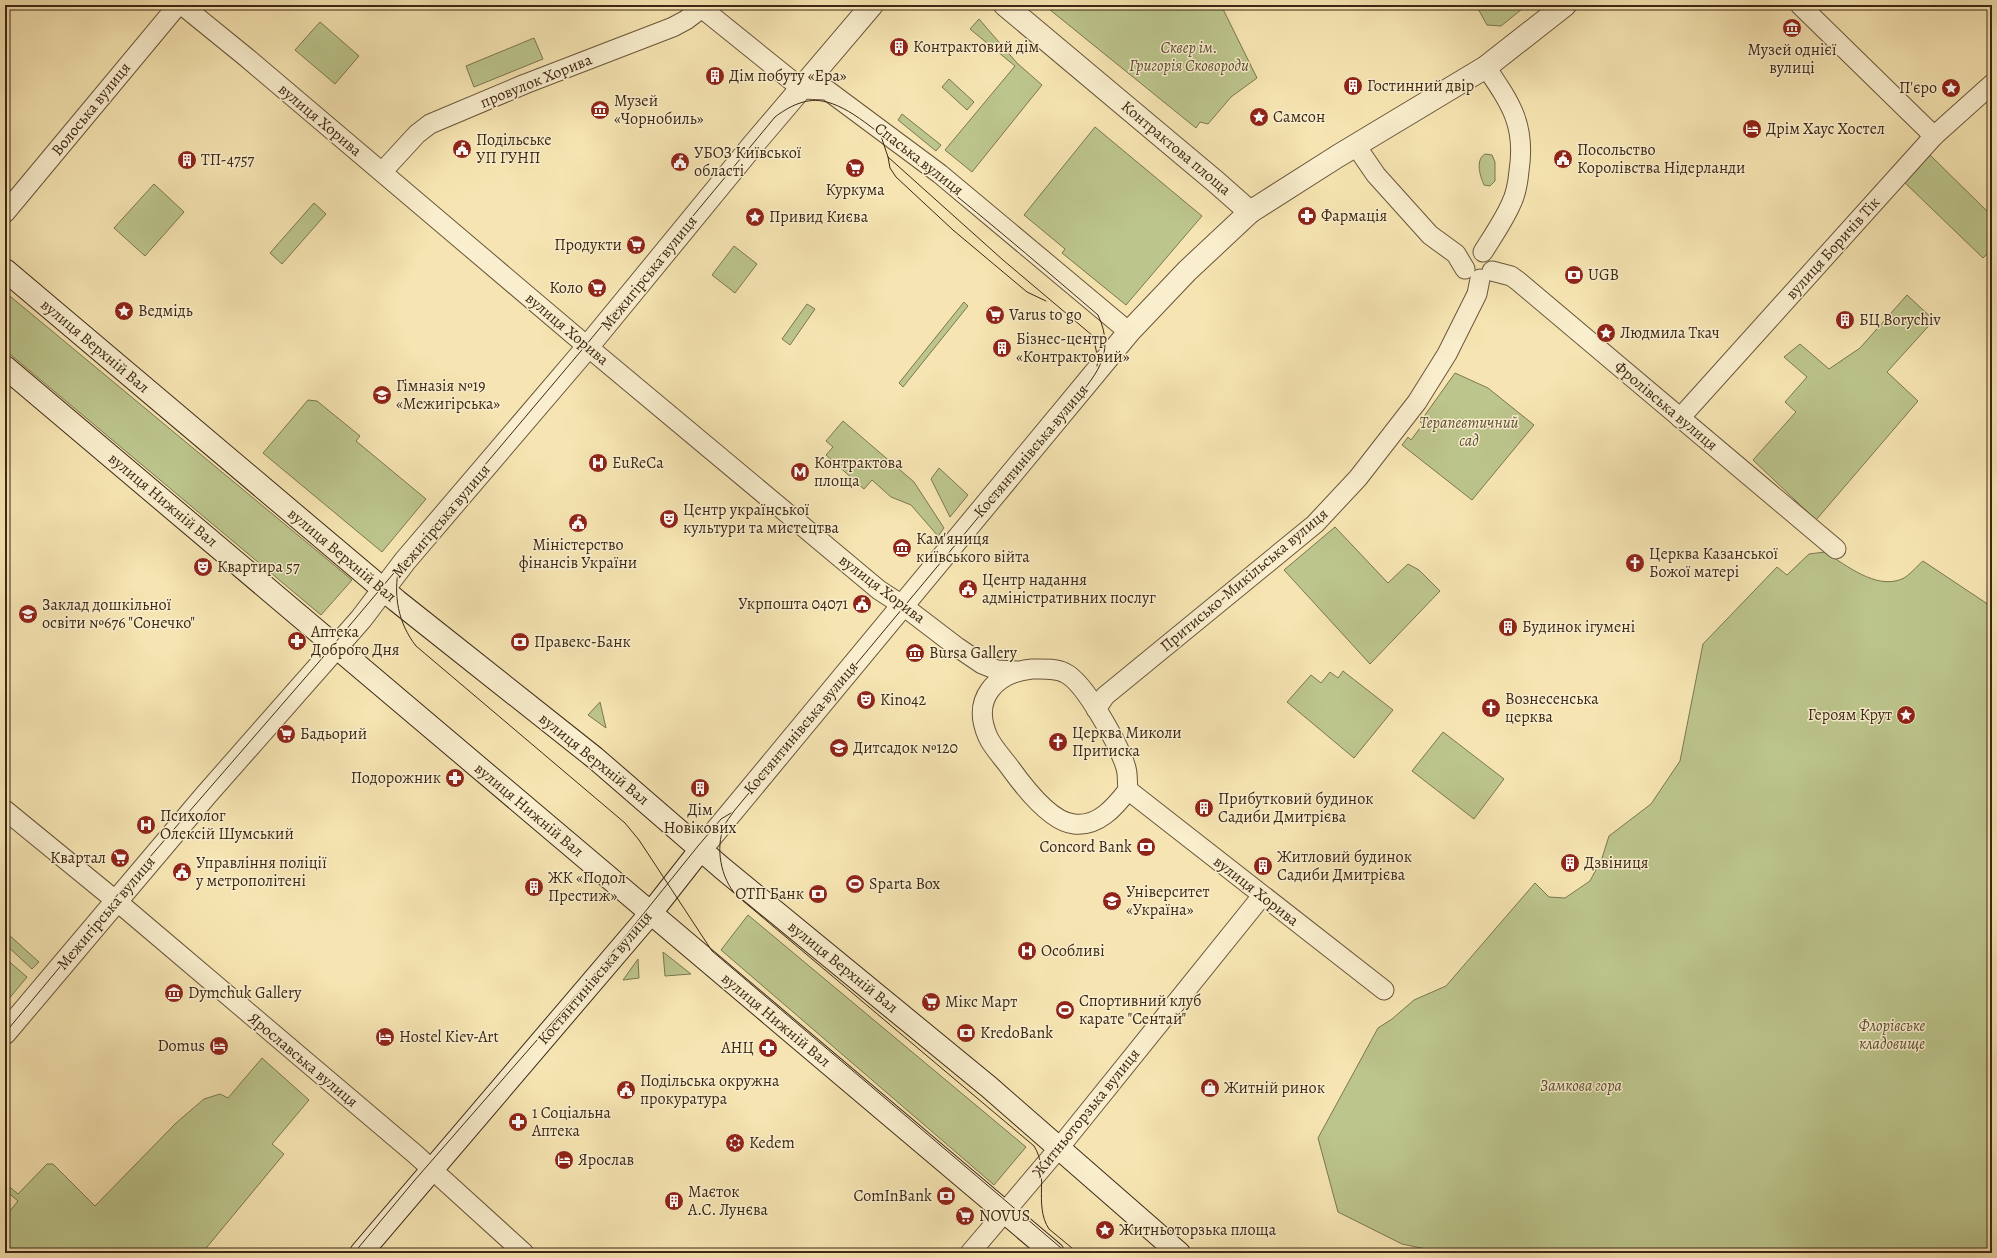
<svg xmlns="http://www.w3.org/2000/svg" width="1997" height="1258" font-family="Alegreya,serif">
  <rect width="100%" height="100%" fill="#f6e5b2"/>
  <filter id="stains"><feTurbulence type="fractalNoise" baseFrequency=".005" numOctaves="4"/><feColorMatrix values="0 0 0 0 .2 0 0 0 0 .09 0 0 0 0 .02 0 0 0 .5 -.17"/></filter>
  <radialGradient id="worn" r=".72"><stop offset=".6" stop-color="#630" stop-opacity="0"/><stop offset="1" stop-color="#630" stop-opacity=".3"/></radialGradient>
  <g fill="#bcc58c" stroke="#7c7650">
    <path d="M1044,5H1221L1257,78L1231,97L1208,124L1200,122L1196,128Z"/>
    <path d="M1476,5H1527L1501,26L1487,25Z"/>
    <path d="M979,19L1017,63L1042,85L972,172L945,150L1015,66L970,29Z"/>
    <path d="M320,22L359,56L335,84L295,50Z"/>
    <path d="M534,38L543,59L474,87L466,66Z"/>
    <path d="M949,79L974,102L967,110L942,87Z"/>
    <path d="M902,114L941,145L936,151L898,120Z"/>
    <path d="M1095,127L1202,216L1126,305L1062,253L1065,249L1024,215Z"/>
    <path d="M1928,153L1992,216V249L1983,258L1902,180Z"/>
    <path d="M1485,154L1492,155L1495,162V181L1490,186L1484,185C1480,176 1475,160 1485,154Z"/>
    <path d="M154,184L184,212L145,256L114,228Z"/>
    <path d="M314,203L326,214L282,264L270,253Z"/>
    <path d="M734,246L757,264L735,293L712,275Z"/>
    <path d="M5,292L352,580L321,615L5,350Z"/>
    <path d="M1907,295L1934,320L1887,372L1918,401L1816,520L1753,460L1796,412L1785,402L1807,377L1784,357L1800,344L1829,369L1860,348Z"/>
    <path d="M964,302L968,306L903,387L899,383Z"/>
    <path d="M807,304L815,309L790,345L782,339Z"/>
    <path d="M1455,373L1488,388L1534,425L1472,500L1402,445L1408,437L1411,440L1423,424L1420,422Z"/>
    <path d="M308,400L317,401L360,436L356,441L426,499L382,552L263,453Z"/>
    <path d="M843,421L914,482L944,528L938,536L911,505L891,497L872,480L864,489L826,455L833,447L826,441Z"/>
    <path d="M939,468L968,495L950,517L931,479Z"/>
    <path d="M1335,527L1388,583L1408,564L1419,570L1440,591L1370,664L1284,570Z"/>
    <path d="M1825,552C1846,565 1876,590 1902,579C1909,576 1917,566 1923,561L1992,607V1253H1445L1402,1244L1338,1212L1318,1138L1378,1028L1392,1019L1414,1000L1446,986L1535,883L1549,897L1565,898L1590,881L1602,858L1609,836L1651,804L1680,761L1703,644L1777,567L1787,575L1809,554Z"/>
    <path d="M1343,671L1393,710L1354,758L1287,702L1311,675L1321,683L1330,672L1338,678Z"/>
    <path d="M600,702L606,728L588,715Z"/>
    <path d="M1443,732L1504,779L1474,819L1412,771Z"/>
    <path d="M748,915L1026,1147L994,1185L721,950Z"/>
    <path d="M8,934L39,962L32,969L5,944V938Z"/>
    <path d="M663,952L691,974L665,976Z"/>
    <path d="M5,958L27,977L7,1001L5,999Z"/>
    <path d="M638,959L639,978L623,980Z"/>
    <path d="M262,1058L309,1100L272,1144L284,1154L202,1253H5V1217L18,1201L5,1190V1183L18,1194L47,1164H53L95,1206L176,1123L204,1099L220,1094L228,1098Z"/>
  </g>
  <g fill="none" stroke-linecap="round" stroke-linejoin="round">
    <defs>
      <g id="minor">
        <path d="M182,5L246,57L588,347L879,590L902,605L957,647L982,664L997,670L1017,671"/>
        <path d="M698,5L802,89L827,90L940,174L1129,332"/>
        <path d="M1800,5L1934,136"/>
        <path d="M1356,146L1376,175L1430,235L1456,254L1465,269"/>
        <path d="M382,172L417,134L430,124L525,84L673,27L686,20L702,8"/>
        <path d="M5,213L178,5"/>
        <path d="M1483,252C1493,236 1504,220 1511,204C1516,194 1518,182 1519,171C1526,125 1511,104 1486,67"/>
        <path d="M1492,271L1511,276L1518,281L1836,549"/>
        <path d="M1680,418L1934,136L1992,84"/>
        <path d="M1032,669C1042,669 1056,668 1065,673C1085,682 1120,747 1126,768C1128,775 1127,783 1128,790C1115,807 1098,827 1074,824C1051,822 1024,787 1011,769C1004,759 993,748 988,737C971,699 995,673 1032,669Z"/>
        <path d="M1096,709L1105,696L1315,524L1358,478L1417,402L1447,354L1477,294L1480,279"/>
        <path d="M1128,790L1384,990"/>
        <path d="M5,810L126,909L415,1154L524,1253"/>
        <path d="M970,1253L1059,1148L1262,896"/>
      </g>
      <g id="tertiary">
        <path d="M1005,5L1216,182L1250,212"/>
        <path d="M701,849L1129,332L1187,271L1250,212L1338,156L1486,67L1565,5"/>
        <path d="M5,1033L206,795L361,619L405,561L580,356L753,145L872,5"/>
      </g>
      <g id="secondary">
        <path d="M5,270L397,601L595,758L722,868L989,1087L1179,1253"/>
        <path d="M5,367C356,661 702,960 1053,1253"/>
        <path d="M361,1253L650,914L701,849"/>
      </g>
    </defs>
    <use href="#minor" stroke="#6b563c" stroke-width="21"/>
    <use href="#tertiary" stroke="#6b563c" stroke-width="24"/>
    <use href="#secondary" stroke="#3d2715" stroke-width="24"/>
    <use href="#minor" stroke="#f9eecd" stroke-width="19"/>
    <use href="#tertiary" stroke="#f9eecd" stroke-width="22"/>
    <use href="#secondary" stroke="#f9eecd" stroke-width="22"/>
    <g stroke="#3d2715" stroke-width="1">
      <path d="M881,136L888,157L1003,260L1093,336L1098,359L1097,366"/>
      <path d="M888,157L890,168L896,177L953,230L1027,292L1046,301"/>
      <path d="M399,567C393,595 398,623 416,646L625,823L639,840L712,951L1067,1253"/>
      <path d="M5,1033L59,968L123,888L318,663L586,345L775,117C788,107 805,98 822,101C849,105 882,136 903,153C969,205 1034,260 1098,315C1117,356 1094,376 1070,407L734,811C731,816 726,821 724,827C715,848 721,878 736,895L1034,1146C1050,1171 1033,1205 1049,1229L1078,1253"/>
      <path d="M354,1253L414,1181L599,969L698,846L721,819L731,813"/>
    </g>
  </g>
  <defs>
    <symbol id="museum-disc" viewBox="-11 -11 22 22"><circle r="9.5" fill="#8f2418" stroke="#f9eecd"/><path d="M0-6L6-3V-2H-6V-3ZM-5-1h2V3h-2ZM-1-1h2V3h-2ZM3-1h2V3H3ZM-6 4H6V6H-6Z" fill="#fff"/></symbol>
    <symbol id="building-disc" viewBox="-11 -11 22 22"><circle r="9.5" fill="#8f2418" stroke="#f9eecd"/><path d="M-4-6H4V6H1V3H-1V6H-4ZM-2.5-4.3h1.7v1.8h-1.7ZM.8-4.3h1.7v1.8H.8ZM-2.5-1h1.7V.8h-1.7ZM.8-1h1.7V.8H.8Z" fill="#fff"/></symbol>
    <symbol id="sight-disc" viewBox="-11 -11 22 22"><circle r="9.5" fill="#8f2418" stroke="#f9eecd"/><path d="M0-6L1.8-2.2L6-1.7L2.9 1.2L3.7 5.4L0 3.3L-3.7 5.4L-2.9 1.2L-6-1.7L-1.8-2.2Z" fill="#fff"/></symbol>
    <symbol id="hotel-disc" viewBox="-11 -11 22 22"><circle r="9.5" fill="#8f2418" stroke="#f9eecd"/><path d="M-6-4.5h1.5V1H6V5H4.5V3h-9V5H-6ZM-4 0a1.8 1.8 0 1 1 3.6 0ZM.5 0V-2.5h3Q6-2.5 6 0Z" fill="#fff"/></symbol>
    <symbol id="civic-disc" viewBox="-11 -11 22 22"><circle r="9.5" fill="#8f2418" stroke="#f9eecd"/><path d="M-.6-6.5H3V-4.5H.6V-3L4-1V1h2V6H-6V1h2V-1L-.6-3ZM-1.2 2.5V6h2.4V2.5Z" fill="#fff"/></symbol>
    <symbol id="supermarket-disc" viewBox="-11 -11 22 22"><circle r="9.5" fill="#8f2418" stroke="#f9eecd"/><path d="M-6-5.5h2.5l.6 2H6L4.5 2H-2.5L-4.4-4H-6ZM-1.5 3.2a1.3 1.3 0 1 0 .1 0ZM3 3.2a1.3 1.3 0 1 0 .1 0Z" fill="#fff"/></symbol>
    <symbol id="pharmacy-disc" viewBox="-11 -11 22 22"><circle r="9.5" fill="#8f2418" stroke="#f9eecd"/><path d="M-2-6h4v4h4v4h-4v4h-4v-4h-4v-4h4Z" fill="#fff"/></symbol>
    <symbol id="bank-disc" viewBox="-11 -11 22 22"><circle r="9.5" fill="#8f2418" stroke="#f9eecd"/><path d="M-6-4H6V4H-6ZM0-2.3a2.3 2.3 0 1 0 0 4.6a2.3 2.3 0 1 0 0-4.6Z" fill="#fff"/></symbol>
    <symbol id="school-disc" viewBox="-11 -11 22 22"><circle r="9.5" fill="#8f2418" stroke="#f9eecd"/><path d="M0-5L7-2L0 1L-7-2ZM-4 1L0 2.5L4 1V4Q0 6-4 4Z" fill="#fff"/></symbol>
    <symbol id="hospital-disc" viewBox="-11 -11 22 22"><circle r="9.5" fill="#8f2418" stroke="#f9eecd"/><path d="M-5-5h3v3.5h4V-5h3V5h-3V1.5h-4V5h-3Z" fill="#fff"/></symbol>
    <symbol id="metro-disc" viewBox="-11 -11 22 22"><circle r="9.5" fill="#8f2418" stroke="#f9eecd"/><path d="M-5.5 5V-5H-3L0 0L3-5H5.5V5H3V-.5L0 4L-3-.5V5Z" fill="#fff"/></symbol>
    <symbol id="theatre-disc" viewBox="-11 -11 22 22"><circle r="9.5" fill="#8f2418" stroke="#f9eecd"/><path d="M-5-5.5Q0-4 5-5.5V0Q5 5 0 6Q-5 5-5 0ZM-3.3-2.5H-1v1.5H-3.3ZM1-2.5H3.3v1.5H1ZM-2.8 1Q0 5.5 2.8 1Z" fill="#fff"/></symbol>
    <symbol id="church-disc" viewBox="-11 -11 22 22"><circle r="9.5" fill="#8f2418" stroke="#f9eecd"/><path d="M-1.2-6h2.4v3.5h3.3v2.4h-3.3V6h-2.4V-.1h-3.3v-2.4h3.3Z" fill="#fff"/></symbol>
    <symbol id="stadium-disc" viewBox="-11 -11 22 22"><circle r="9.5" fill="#8f2418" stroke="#f9eecd"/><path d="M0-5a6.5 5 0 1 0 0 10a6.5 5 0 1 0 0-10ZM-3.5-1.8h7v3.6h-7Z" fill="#fff"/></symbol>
    <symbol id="university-disc" viewBox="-11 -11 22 22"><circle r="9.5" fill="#8f2418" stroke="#f9eecd"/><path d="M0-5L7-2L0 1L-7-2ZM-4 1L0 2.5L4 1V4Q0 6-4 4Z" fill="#fff"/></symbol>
    <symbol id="shop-disc" viewBox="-11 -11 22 22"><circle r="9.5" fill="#8f2418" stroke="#f9eecd"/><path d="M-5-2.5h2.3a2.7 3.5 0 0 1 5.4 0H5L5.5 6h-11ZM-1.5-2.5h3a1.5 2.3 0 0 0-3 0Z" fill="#fff"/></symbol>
    <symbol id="synagogue-disc" viewBox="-11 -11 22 22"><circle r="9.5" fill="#8f2418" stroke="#f9eecd"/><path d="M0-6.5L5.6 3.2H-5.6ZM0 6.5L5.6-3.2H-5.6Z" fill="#fff"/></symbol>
  </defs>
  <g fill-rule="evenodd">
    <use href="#museum-disc" x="1781" y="17" width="22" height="22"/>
    <use href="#building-disc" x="888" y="36" width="22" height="22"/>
    <use href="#building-disc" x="704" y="65" width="22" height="22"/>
    <use href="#building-disc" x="1342" y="75" width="22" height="22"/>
    <use href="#sight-disc" x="1940" y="77" width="22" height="22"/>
    <use href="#museum-disc" x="589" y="99" width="22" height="22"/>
    <use href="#sight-disc" x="1248" y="106" width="22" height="22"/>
    <use href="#hotel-disc" x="1741" y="118" width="22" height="22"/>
    <use href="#civic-disc" x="451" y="138" width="22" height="22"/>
    <use href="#civic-disc" x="1552" y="148" width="22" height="22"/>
    <use href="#building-disc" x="176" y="149" width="22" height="22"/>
    <use href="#civic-disc" x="669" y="151" width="22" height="22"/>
    <use href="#supermarket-disc" x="844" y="157" width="22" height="22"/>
    <use href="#pharmacy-disc" x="1296" y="205" width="22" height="22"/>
    <use href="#sight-disc" x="744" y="206" width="22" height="22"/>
    <use href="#supermarket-disc" x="625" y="234" width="22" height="22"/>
    <use href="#bank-disc" x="1563" y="264" width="22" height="22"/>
    <use href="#supermarket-disc" x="586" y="277" width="22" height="22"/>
    <use href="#sight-disc" x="113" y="300" width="22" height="22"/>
    <use href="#supermarket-disc" x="984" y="304" width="22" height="22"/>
    <use href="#building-disc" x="1834" y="309" width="22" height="22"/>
    <use href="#sight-disc" x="1595" y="322" width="22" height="22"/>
    <use href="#building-disc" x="991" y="337" width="22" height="22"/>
    <use href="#school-disc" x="371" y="384" width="22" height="22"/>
    <use href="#hospital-disc" x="587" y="452" width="22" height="22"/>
    <use href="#metro-disc" x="789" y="461" width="22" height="22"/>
    <use href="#theatre-disc" x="658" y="508" width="22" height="22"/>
    <use href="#civic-disc" x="567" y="512" width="22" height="22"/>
    <use href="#museum-disc" x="891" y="537" width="22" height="22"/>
    <use href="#church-disc" x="1624" y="552" width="22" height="22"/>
    <use href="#theatre-disc" x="192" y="556" width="22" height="22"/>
    <use href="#civic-disc" x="957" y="578" width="22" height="22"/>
    <use href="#civic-disc" x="851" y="593" width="22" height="22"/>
    <use href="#school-disc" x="17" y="603" width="22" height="22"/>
    <use href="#building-disc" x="1497" y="616" width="22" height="22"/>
    <use href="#pharmacy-disc" x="286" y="630" width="22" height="22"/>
    <use href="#bank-disc" x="509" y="631" width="22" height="22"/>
    <use href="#museum-disc" x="904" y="642" width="22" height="22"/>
    <use href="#theatre-disc" x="855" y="689" width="22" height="22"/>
    <use href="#church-disc" x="1480" y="697" width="22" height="22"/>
    <use href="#sight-disc" x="1895" y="704" width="22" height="22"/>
    <use href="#supermarket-disc" x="275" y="723" width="22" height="22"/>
    <use href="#church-disc" x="1047" y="731" width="22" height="22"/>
    <use href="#school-disc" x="828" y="737" width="22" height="22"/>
    <use href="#pharmacy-disc" x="444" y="767" width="22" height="22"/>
    <use href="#building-disc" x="689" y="777" width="22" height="22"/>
    <use href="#building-disc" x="1193" y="797" width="22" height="22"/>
    <use href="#hospital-disc" x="135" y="814" width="22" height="22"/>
    <use href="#bank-disc" x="1135" y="836" width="22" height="22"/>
    <use href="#supermarket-disc" x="109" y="847" width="22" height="22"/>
    <use href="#building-disc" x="1559" y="852" width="22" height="22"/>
    <use href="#building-disc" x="1252" y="855" width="22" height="22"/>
    <use href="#civic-disc" x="171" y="861" width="22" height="22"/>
    <use href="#stadium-disc" x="844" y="873" width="22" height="22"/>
    <use href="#building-disc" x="523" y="876" width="22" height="22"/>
    <use href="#bank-disc" x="807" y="883" width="22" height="22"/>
    <use href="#university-disc" x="1101" y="890" width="22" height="22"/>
    <use href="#hospital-disc" x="1016" y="940" width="22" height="22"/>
    <use href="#museum-disc" x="163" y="982" width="22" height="22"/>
    <use href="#supermarket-disc" x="920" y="991" width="22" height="22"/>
    <use href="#stadium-disc" x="1054" y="999" width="22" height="22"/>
    <use href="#bank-disc" x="955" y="1022" width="22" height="22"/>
    <use href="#hotel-disc" x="374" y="1026" width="22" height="22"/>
    <use href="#hotel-disc" x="208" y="1035" width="22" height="22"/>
    <use href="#pharmacy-disc" x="757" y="1037" width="22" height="22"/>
    <use href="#shop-disc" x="1199" y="1077" width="22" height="22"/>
    <use href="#civic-disc" x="615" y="1079" width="22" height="22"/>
    <use href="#pharmacy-disc" x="507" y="1111" width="22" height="22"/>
    <use href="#synagogue-disc" x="724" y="1132" width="22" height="22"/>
    <use href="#hotel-disc" x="553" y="1149" width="22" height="22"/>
    <use href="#bank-disc" x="935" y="1185" width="22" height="22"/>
    <use href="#building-disc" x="663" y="1190" width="22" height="22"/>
    <use href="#supermarket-disc" x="954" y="1205" width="22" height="22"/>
    <use href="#sight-disc" x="1094" y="1219" width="22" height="22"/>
  </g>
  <g text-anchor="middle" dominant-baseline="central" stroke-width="3" stroke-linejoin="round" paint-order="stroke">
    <g font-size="16" fill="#3d2715" stroke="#f9eecd" text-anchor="start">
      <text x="913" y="47">Контрактовий дім</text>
      <text x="1792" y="50" text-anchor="middle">Музей однієї<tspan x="1792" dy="18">вулиці</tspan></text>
      <text x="729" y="76">Дім побуту «Ера»</text>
      <text x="1367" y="86">Гостинний двір</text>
      <text x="1937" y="88" text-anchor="end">П'єро</text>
      <text x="614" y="101">Музей<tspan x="614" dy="18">«Чорнобиль»</tspan></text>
      <text x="1273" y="117">Самсон</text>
      <text x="1766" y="129">Дрім Хаус Хостел</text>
      <text x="476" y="140">Подільське<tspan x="476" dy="18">УП ГУНП</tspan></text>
      <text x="1577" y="150">Посольство<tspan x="1577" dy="18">Королівства Нідерланди</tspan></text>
      <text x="694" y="153">УБОЗ Київської<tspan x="694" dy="18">області</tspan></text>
      <text x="201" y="160">ТП-4757</text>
      <text x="855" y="190" text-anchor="middle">Куркума</text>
      <text x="1321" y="216">Фармація</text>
      <text x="769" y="217">Привид Києва</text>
      <text x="622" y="245" text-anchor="end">Продукти</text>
      <text x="1588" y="275">UGB</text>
      <text x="583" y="288" text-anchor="end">Коло</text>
      <text x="138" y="311">Ведмідь</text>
      <text x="1009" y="315">Varus to go</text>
      <text x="1859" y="320">БЦ Borychiv</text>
      <text x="1620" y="333">Людмила Ткач</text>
      <text x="1016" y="339">Бізнес-центр<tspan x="1016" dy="18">«Контрактовий»</tspan></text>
      <text x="396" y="386">Гімназія №19<tspan x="396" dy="18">«Межигірська»</tspan></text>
      <text x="612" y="463">EuReCa</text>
      <text x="814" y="463">Контрактова<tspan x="814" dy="18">площа</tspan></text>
      <text x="683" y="510">Центр української<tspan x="683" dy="18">культури та мистецтва</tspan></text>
      <text x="916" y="539">Кам'яниця<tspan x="916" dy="18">київського війта</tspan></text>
      <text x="578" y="545" text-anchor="middle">Міністерство<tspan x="578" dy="18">фінансів України</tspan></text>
      <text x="1649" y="554">Церква Казанської<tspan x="1649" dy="18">Божої матері</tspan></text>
      <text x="217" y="567">Квартира 57</text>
      <text x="982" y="580">Центр надання<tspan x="982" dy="18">адміністративних послуг</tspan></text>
      <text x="848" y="604" text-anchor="end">Укрпошта 04071</text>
      <text x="42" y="605">Заклад дошкільної<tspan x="42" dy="18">освіти №676 "Сонечко"</tspan></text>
      <text x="1522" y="627">Будинок ігумені</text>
      <text x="311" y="632">Аптека<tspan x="311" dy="18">Доброго Дня</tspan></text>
      <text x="534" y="642">Правекс-Банк</text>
      <text x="929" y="653">Bursa Gallery</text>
      <text x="1505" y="699">Вознесенська<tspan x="1505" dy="18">церква</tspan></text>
      <text x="880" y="700">Kino42</text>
      <text x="1892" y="715" text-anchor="end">Героям Крут</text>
      <text x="1072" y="733">Церква Миколи<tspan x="1072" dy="18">Притиска</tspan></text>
      <text x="300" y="734">Бадьорий</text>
      <text x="853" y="748">Дитсадок №120</text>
      <text x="441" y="778" text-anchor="end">Подорожник</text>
      <text x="1218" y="799">Прибутковий будинок<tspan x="1218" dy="18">Садиби Дмитрієва</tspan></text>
      <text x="700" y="810" text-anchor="middle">Дім<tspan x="700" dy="18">Новікових</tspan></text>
      <text x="160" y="816">Психолог<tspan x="160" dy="18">Олексій Шумський</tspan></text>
      <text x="1132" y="847" text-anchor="end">Concord Bank</text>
      <text x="1277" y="857">Житловий будинок<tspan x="1277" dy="18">Садиби Дмитрієва</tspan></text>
      <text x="106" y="858" text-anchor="end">Квартал</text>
      <text x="196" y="863">Управління поліції<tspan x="196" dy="18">у метрополітені</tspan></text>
      <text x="1584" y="863">Дзвіниця</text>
      <text x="548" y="878">ЖК «Подол<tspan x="548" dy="18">Престиж»</tspan></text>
      <text x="869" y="884">Sparta Box</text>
      <text x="1126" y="892">Університет<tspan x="1126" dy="18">«Україна»</tspan></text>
      <text x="804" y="894" text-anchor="end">ОТП Банк</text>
      <text x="1041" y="951">Особливі</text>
      <text x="188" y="993">Dymchuk Gallery</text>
      <text x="1079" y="1001">Спортивний клуб<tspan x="1079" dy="18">карате "Сентай"</tspan></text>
      <text x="945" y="1002">Мікс Март</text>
      <text x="980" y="1033">KredoBank</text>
      <text x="399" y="1037">Hostel Kiev-Art</text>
      <text x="205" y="1046" text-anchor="end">Domus</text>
      <text x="754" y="1048" text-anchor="end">АНЦ</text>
      <text x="640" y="1081">Подільська окружна<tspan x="640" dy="18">прокуратура</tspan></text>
      <text x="1224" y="1088">Житній ринок</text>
      <text x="532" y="1113">1 Соціальна<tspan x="532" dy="18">Аптека</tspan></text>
      <text x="749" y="1143">Kedem</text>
      <text x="578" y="1160">Ярослав</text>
      <text x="688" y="1192">Маєток<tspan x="688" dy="18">А.С. Лунєва</tspan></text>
      <text x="932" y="1196" text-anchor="end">ComInBank</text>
      <text x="979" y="1216">NOVUS</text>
      <text x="1119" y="1230">Житньоторзька площа</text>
    </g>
    <g font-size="16" font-style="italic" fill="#5d4e33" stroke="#f9eecd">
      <text x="1189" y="48">Сквер ім.<tspan x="1189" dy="18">Григорія Сковороди</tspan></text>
      <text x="1469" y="423">Терапевтичний<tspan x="1469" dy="18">сад</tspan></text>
      <text x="1892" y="1026">Флорівське<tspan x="1892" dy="18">кладовище</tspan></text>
      <text x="1581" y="1086">Замкова гора</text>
    </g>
    <g font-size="16" fill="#3d2715" stroke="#f9eecd">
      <text transform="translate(536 81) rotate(-22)">провулок Хорива</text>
      <text transform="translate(91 109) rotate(-51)">Волоська вулиця</text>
      <text transform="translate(320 120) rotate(40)">вулиця Хорива</text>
      <text transform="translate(1176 148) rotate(40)">Контрактова площа</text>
      <text transform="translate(919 159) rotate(38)">Спаська вулиця</text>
      <text transform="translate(1833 248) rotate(-48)">вулиця Боричів Тік</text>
      <text transform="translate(649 273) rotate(-51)">Межигірська вулиця</text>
      <text transform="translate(567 329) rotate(40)">вулиця Хорива</text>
      <text transform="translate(95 346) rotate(40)">вулиця Верхній Вал</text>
      <text transform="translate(1666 406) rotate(40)">Фролівська вулиця</text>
      <text transform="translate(1031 451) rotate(-50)">Костянтинівська вулиця</text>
      <text transform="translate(163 500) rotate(40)">вулиця Нижній Вал</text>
      <text transform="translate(441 521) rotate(-50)">Межигірська вулиця</text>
      <text transform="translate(342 555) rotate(40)">вулиця Верхній Вал</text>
      <text transform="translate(1244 580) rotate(-40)">Притисько-Микільська вулиця</text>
      <text transform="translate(882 589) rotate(37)">вулиця Хорива</text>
      <text transform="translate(801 728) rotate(-50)">Костянтинівська вулиця</text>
      <text transform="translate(594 759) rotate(39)">вулиця Верхній Вал</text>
      <text transform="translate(529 810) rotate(40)">вулиця Нижній Вал</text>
      <text transform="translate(1256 891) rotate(38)">вулиця Хорива</text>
      <text transform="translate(106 913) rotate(-50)">Межигірська вулиця</text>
      <text transform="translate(843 967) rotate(39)">вулиця Верхній Вал</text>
      <text transform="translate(595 978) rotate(-50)">Костянтинівська вулиця</text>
      <text transform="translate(776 1020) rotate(40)">вулиця Нижній Вал</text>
      <text transform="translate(303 1060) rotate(40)">Ярославська вулиця</text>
      <text transform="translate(1086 1113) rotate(-51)">Житньоторзька вулиця</text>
    </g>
  </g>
  <rect width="1997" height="1258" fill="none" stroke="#f6e5b2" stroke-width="20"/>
  <rect x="6" y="6" width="1985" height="1246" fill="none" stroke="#3d2715" stroke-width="2"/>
  <rect x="10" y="10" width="1977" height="1238" fill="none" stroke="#3d2715"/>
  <rect width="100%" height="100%" filter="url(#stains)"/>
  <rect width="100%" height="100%" fill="url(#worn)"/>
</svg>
